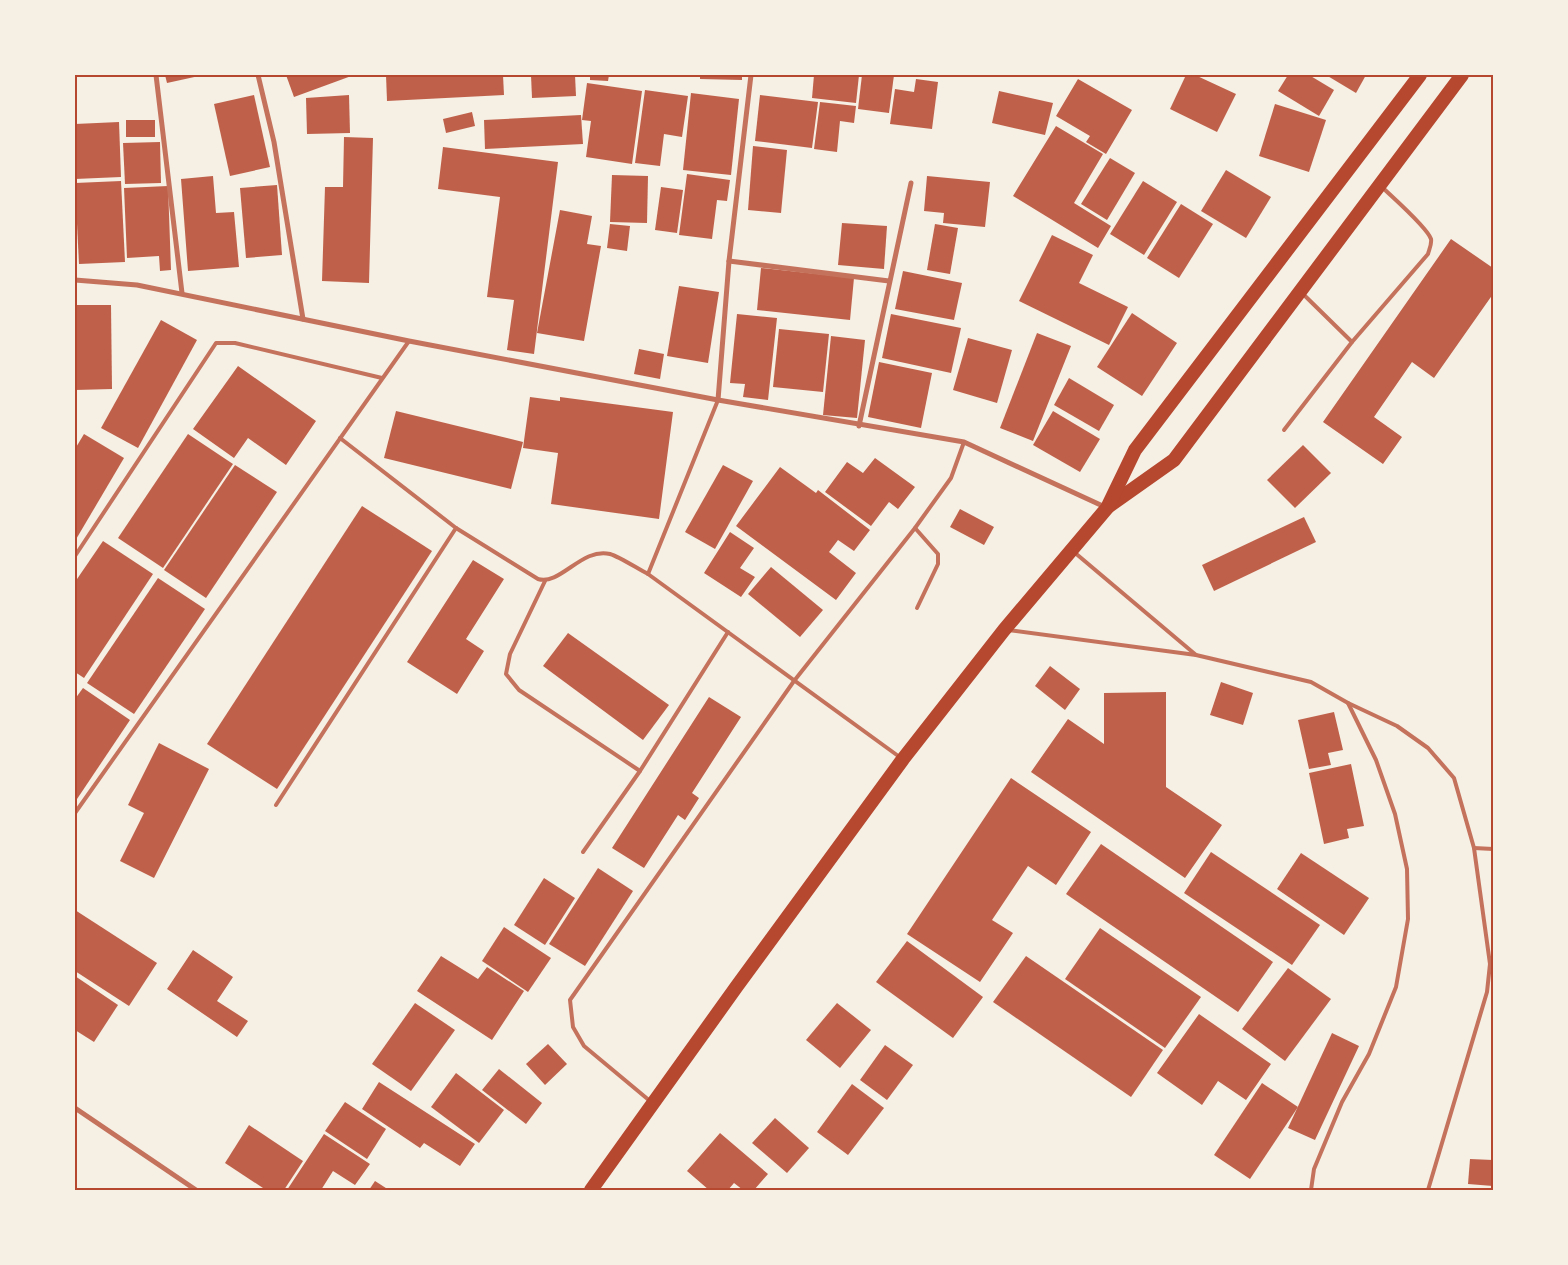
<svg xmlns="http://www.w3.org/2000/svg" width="1568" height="1265" font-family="Rubik,sans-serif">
  <rect width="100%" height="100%" fill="#f6efe4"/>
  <g fill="#bf614a">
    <path d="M165,75H199V76L167,83Z"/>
    <path d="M286,75H354L294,97Z"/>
    <path d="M386,75H503L504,95L387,101Z"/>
    <path d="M531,75H575L576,96L532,98Z"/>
    <path d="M590,75H609L608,81L590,80Z"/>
    <path d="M700,75H742V80L700,79Z"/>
    <path d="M814,75H859L856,103L812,98Z"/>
    <path d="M862,75H894L889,113L858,109Z"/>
    <path d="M1186,75H1195L1236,94L1217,132L1170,109Z"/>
    <path d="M1288,75H1309L1334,90L1319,116L1278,91Z"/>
    <path d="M1326,75H1366L1356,93Z"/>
    <path d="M916,79L938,82L932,129L890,124L895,89L914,92Z"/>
    <path d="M1078,79L1132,110L1106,154L1086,142L1090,136L1056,116Z"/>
    <path d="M587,83L642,91L632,164L586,157L591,121L582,120Z"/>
    <path d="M645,90L688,96L682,137L664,134L660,166L635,163Z"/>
    <path d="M999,91L1053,103L1045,135L992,123Z"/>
    <path d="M691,93L739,99L731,175L683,170Z"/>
    <path d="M254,95L270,167L230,176L214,104Z"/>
    <path d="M349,95L350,133L307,134L306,98Z"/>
    <path d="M760,95L818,102L812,148L755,141Z"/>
    <path d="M820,102L856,106L854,123L840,121L837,152L814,149Z"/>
    <path d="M1275,104L1326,120L1309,172L1259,156Z"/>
    <path d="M472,112L475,126L446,133L443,119Z"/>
    <path d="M581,115L583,144L485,149L484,120Z"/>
    <rect x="126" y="120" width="29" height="17"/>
    <path d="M119,122L121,177L75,179V124Z"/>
    <path d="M1056,126L1103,154L1074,203L1111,226L1098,248L1013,196Z"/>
    <path d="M344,137L373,138L369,283L322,281L325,187H343Z"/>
    <path d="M160,142L161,183L125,184L123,143Z"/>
    <path d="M753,146L787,150L781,213L748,210Z"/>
    <path d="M443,147L558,162L534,354L507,350L514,300L487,297L500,197L438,189Z"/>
    <path d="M1110,158L1135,173L1107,220L1081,204Z"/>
    <path d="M1226,170L1271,197L1246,238L1201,211Z"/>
    <path d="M687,174L730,180L727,201L717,200L712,239L679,235Z"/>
    <path d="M612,175L648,176L647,223L610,222Z"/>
    <path d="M213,176L216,213L234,212L239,267L188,271L181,179Z"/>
    <path d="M927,176L990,182L985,227L943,223L944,213L924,211Z"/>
    <path d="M121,181L125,262L79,264L75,183Z"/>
    <path d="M1143,181L1177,202L1144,255L1110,234Z"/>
    <path d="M277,185L282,255L246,258L240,188Z"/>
    <path d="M168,186L171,270L160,271L159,256L127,258L124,188Z"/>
    <path d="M661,187L683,190L677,233L655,230Z"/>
    <path d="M1181,204L1213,224L1179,278L1147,258Z"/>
    <path d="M560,210L592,216L587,244L601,246L584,341L537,333Z"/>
    <path d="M842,223L887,226L884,269L838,265Z"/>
    <path d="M610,224L630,226L627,251L607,248Z"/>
    <path d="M935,224L958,228L950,274L927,270Z"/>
    <path d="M1052,235L1093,255L1079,283L1128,307L1109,345L1019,301Z"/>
    <path d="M1451,239L1493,268V294L1434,378L1412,362L1374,417L1402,437L1383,464L1323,422Z"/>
    <path d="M761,268L854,278L850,320L757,310Z"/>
    <path d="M903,271L962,283L954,320L895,309Z"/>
    <path d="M679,286L719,292L708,363L667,356Z"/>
    <path d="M75,305H111L112,389L75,390Z"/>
    <path d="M1132,313L1177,343L1142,396L1097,367Z"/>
    <path d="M737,314L777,318L768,400L743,397L745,384L730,383Z"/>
    <path d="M891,314L961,328L951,373L882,358Z"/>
    <path d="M161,320L197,340L138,448L101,428Z"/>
    <path d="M779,329L829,334L823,392L773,387Z"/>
    <path d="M1037,333L1071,346L1033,441L1000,428Z"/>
    <path d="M831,336L865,340L857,418L823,415Z"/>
    <path d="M968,338L1012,350L997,403L953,390Z"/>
    <path d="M639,349L664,354L660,379L634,374Z"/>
    <path d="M879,362L932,373L921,428L868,417Z"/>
    <path d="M238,366L316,421L286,465L248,438L234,458L193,429Z"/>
    <path d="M1069,378L1114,405L1099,431L1054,405Z"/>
    <path d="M530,397L560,401V397L673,412L659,519L551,504L558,453L523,448Z"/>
    <path d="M396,411L523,442L511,489L384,458Z"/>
    <path d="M1053,411L1100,439L1080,472L1033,445Z"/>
    <path d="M84,434L124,458L75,541V449Z"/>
    <path d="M188,434L233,464L163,568L118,538Z"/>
    <path d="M1303,445L1331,473L1295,508L1267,480Z"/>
    <path d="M875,458L915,487L898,509L889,502L871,526L825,492L847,462L863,473Z"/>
    <path d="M235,465L277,492L206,598L164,570Z"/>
    <path d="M723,465L753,481L715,549L685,532Z"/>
    <path d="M780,467L816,493L818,490L870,530L854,551L838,540L829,552L856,573L836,600L736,526Z"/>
    <path d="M362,506L432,551L277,789L207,744Z"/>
    <path d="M960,509L994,527L984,545L950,527Z"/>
    <path d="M1304,517L1316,542L1214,591L1202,565Z"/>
    <path d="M730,532L754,548L740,568L755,577L741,597L704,573Z"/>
    <path d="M103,541L153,574L84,678L75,672V582Z"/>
    <path d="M473,560L504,579L466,639L484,651L457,694L407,662Z"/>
    <path d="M771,567L823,610L800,637L748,594Z"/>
    <path d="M158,578L205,609L134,714L87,683Z"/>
    <path d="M568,633L669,705L643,740L543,666Z"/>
    <path d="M1050,666L1080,689L1065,710L1035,686Z"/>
    <path d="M1221,682L1253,693L1243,725L1210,715Z"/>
    <path d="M83,688L130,720L75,802V699Z"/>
    <path d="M1166,692V787L1222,825L1185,878L1031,772L1068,719L1104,744V693Z"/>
    <path d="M709,697L741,717L692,793L699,798L685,820L678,815L644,868L612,848Z"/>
    <path d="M1334,712L1343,750L1328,753L1331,765L1309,769L1298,720Z"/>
    <path d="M159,743L209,769L154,878L120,861L144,813L128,805Z"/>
    <path d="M1351,764L1364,826L1347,829L1349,838L1324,844L1309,773Z"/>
    <path d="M1011,778L1091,832L1056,885L1028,866L992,920L1013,933L980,982L907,934Z"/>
    <path d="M1101,844L1273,962L1238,1012L1066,894Z"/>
    <path d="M1211,852L1320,925L1292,965L1184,893Z"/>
    <path d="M1301,853L1369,898L1344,935L1277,889Z"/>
    <path d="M598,868L633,891L585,966L549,944Z"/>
    <path d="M544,878L575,898L545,945L514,925Z"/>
    <path d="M75,910L157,963L129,1006L75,971Z"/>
    <path d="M504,927L551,958L528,992L482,961Z"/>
    <path d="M1100,928L1201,997L1165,1048L1065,979Z"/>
    <path d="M907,941L983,997L953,1038L876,982Z"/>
    <path d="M193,950L233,977L217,1001L248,1021L237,1037L167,989Z"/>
    <path d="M441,956L478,979L487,967L524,991L492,1040L417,991Z"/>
    <path d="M1026,956L1163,1050L1131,1097L993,1002Z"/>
    <path d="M1288,968L1331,999L1285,1061L1242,1029Z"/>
    <path d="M75,976L118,1005L94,1042L75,1030Z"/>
    <path d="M415,1003L455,1030L411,1091L372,1064Z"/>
    <path d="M837,1003L871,1030L840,1068L806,1040Z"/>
    <path d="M1199,1014L1271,1064L1246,1100L1218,1081L1202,1105L1157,1073Z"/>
    <path d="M1332,1033L1359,1046L1315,1140L1288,1128Z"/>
    <path d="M548,1044L567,1064L545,1085L526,1064Z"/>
    <path d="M885,1045L913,1065L887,1100L860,1080Z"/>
    <path d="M499,1069L542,1103L526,1124L482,1090Z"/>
    <path d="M456,1073L504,1110L479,1143L431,1107Z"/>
    <path d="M379,1082L475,1144L460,1166L424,1143L420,1148L362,1109Z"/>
    <path d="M1262,1083L1298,1107L1250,1179L1214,1155Z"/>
    <path d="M852,1084L884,1108L848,1155L817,1132Z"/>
    <path d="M345,1102L386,1129L367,1159L325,1131Z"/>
    <path d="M775,1118L809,1148L787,1173L752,1143Z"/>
    <path d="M249,1125L303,1161L284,1190H266L225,1163Z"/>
    <path d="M720,1133L768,1174L754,1190H743L734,1183L728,1190H709L687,1171Z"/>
    <path d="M324,1134L370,1164L355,1185L333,1171L321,1190H287Z"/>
    <path d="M1470,1159L1493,1160V1186L1468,1184Z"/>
    <path d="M375,1181L389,1190H369Z"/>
  </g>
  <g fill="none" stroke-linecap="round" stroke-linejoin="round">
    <g stroke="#c5725c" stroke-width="4">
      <path d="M1352,342L1428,254C1429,250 1432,244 1431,239C1427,227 1392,197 1382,187"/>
      <path d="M1284,430L1352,342L1302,293"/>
      <path d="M340,438L456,528L538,579C560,586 582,547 610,554C620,557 638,569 648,574L901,758"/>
      <path d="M915,528L938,554V564L917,608"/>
      <path d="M1074,552L1196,655"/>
      <path d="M75,556L216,343H235L382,378"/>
      <path d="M648,574L718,400"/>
      <path d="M545,581L510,654L506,674L519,690L640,771"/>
      <path d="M1008,630L1196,655L1311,682L1348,703L1376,760L1395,814L1407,869L1408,919L1396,987L1369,1054L1342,1102L1314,1169L1311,1190"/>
      <path d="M1348,703L1397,726L1428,748L1454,778L1474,848L1490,964L1487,992L1428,1190"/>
      <path d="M276,805L456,528"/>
      <path d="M75,813L409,341"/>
      <path d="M1474,848L1493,849"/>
      <path d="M583,852L640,771L728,632"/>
      <path d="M650,1101L584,1046L573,1027L570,1000L794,681L915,528L951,478L964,442"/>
    </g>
    <g stroke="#c5725c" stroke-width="5">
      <path d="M156,75L182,293"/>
      <path d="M258,75L274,142L303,319"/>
      <path d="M729,261L889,281"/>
      <path d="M75,280L137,285L409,341L718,400L964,442L1105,507"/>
      <path d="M718,400L729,261L751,75"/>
      <path d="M859,426L911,183"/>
      <path d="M75,1108L196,1190"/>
    </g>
    <g stroke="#b5482f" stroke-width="14">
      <path d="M1109,506L1174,460L1462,75"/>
      <path d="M591,1190L737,986L903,759L1004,630L1107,508L1135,450L1420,75"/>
    </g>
  </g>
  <rect width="1568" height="1265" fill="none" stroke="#f6efe4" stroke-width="152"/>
  <rect x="76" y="76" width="1416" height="1113" fill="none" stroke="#b5482f" stroke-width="2"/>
</svg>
